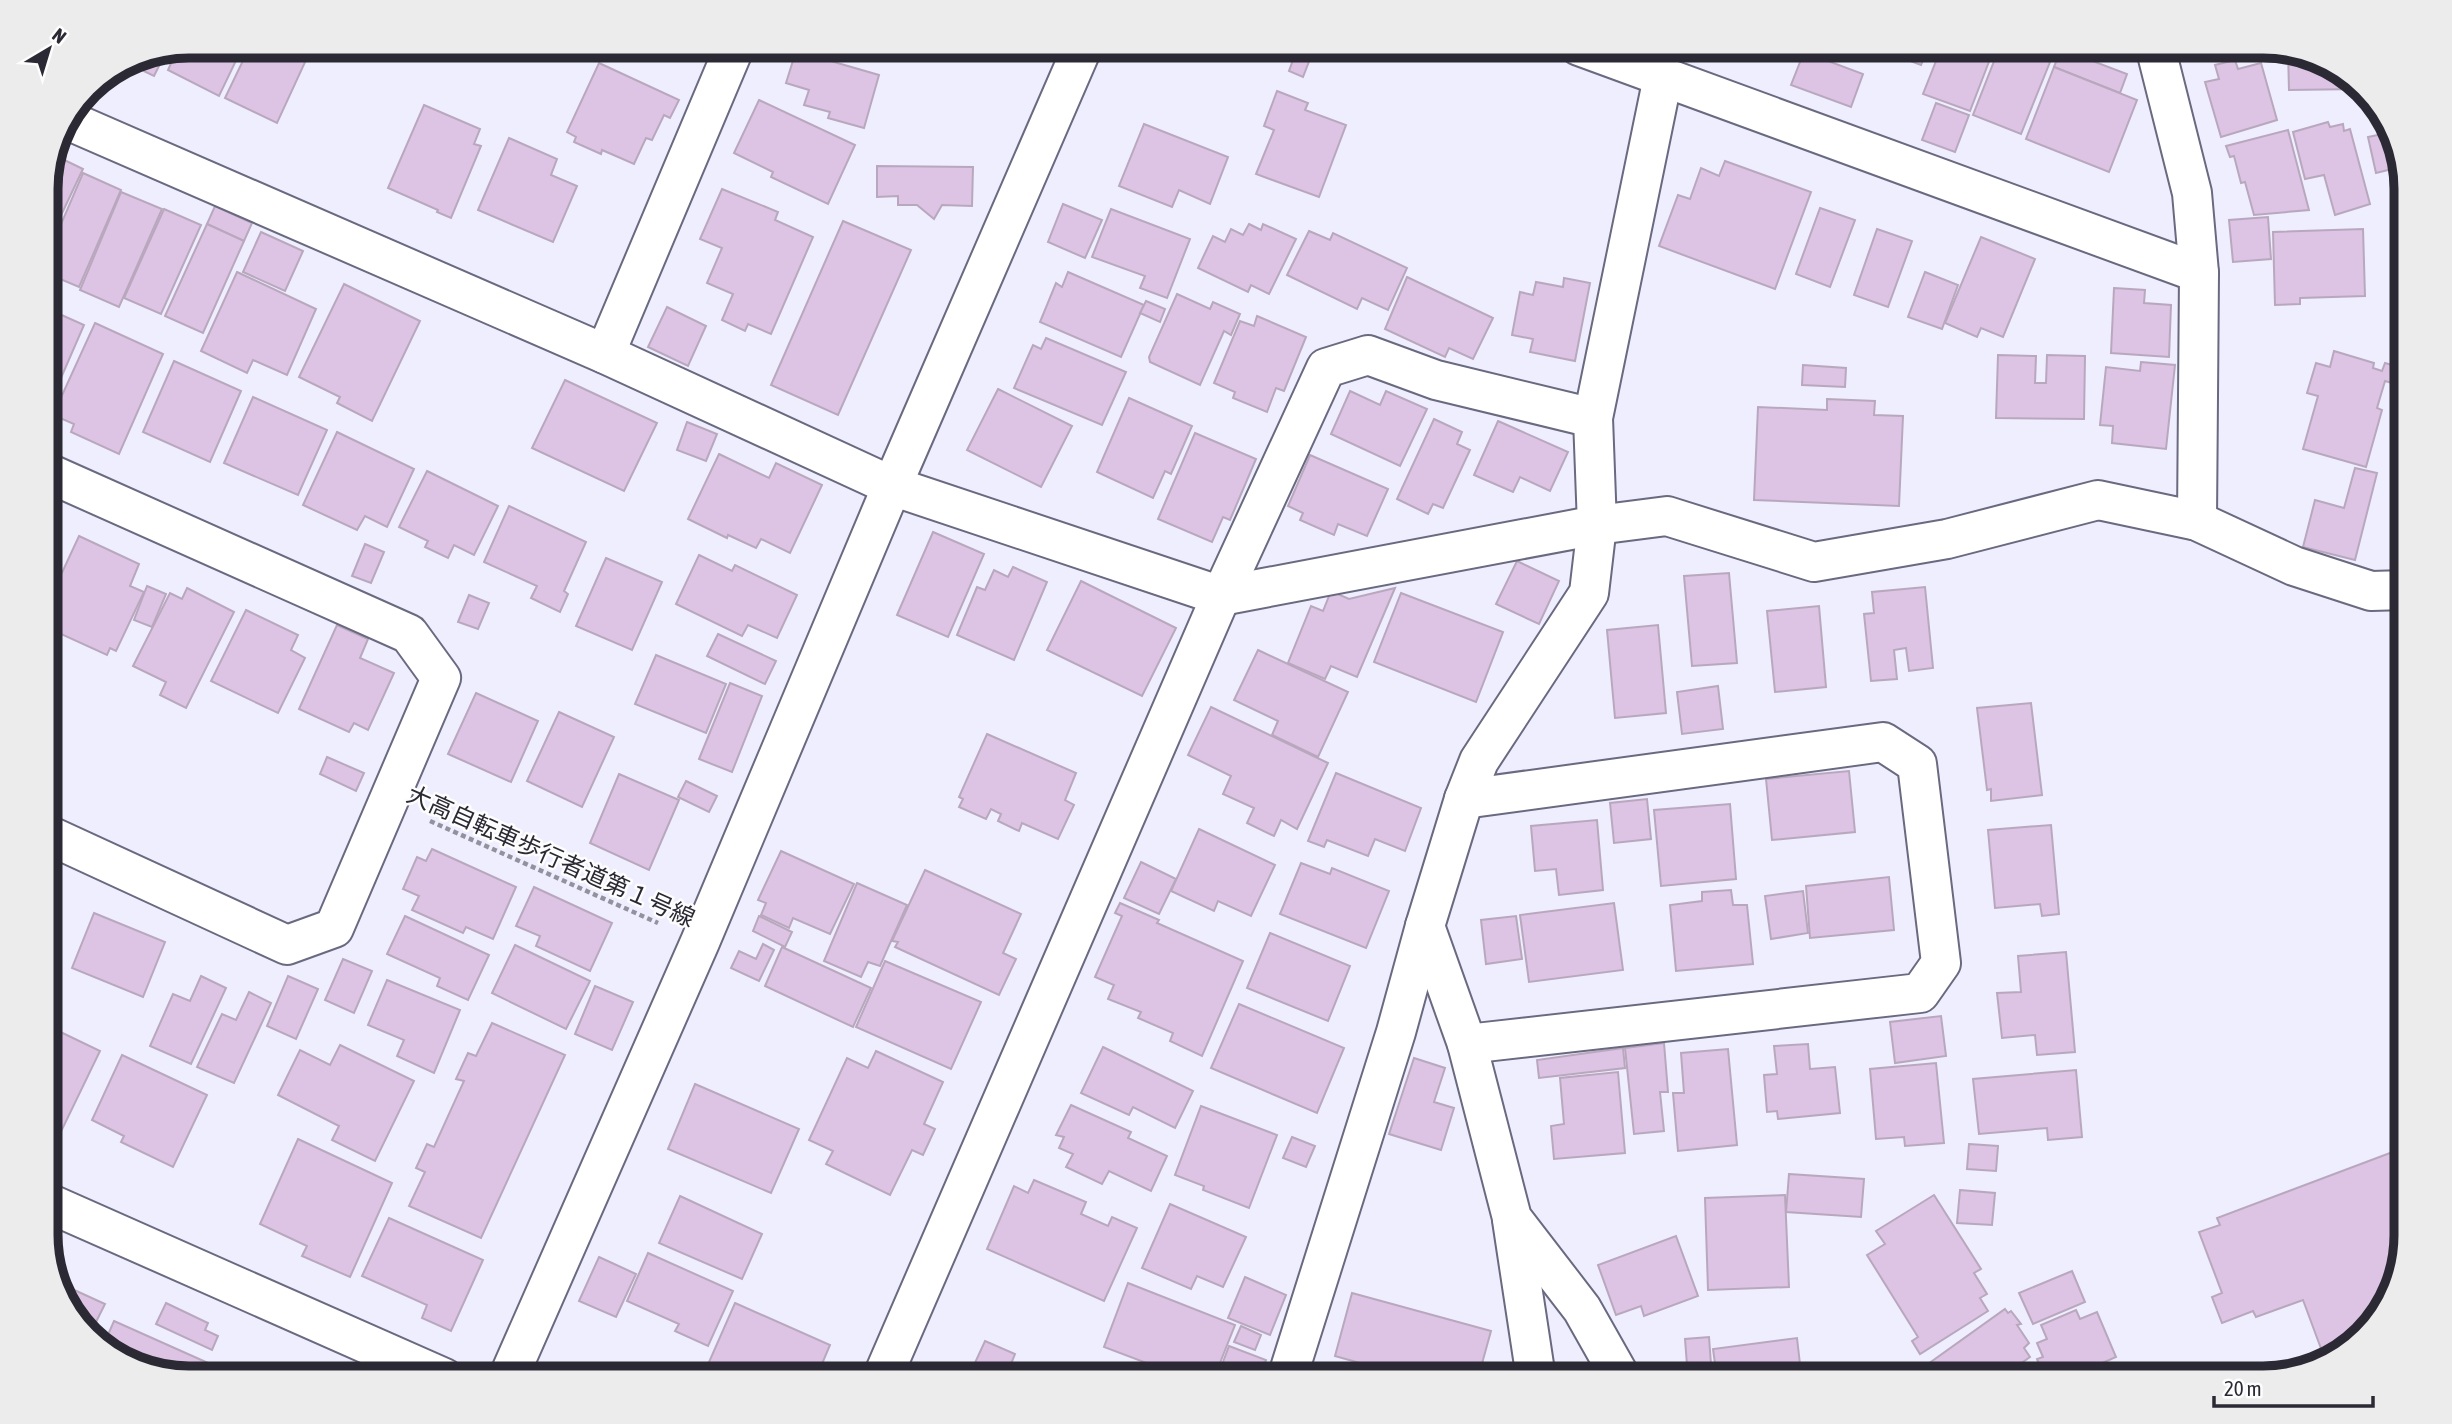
<svg xmlns="http://www.w3.org/2000/svg" width="2452" height="1424" font-family="'Asap Condensed','Noto Sans JP',sans-serif">
  <rect width="100%" height="100%" fill="#eeeefe"/>
  <g fill="#ddc3e4" stroke="#b9a8bd" stroke-width="2">
    <path d="M189,46H243L219,96L168,70L178,48Z"/>
    <path d="M250,46L312,47L277,123L225,98Z"/>
    <path d="M845,46H893V52Z"/>
    <path d="M1298,46H1315L1303,77L1289,71Z"/>
    <path d="M1833,46H1861L1857,55Z"/>
    <path d="M1870,46H1929L1921,65Z"/>
    <path d="M1942,46H1995L1970,111L1923,94Z"/>
    <path d="M2000,46H2020L2031,50L2029,54L2050,62L2021,134L1973,115Z"/>
    <path d="M2197,46H2254L2201,60Z"/>
    <path d="M2061,49L2127,74L2120,93L2054,67Z"/>
    <path d="M167,50L154,76L125,62L134,56Z"/>
    <path d="M796,51L879,75L864,128L828,118L830,112L804,105L809,90L786,83Z"/>
    <path d="M1804,52L1863,74L1851,107L1791,85Z"/>
    <path d="M2288,52L2335,64L2359,89L2289,90Z"/>
    <path d="M2235,60L2238,69L2261,63L2277,120L2221,137L2205,82L2219,79L2215,65Z"/>
    <path d="M599,63L679,100L670,118L664,115L652,140L646,138L634,164L602,150L601,154L574,142L576,137L567,132Z"/>
    <path d="M2054,67L2137,100L2109,172L2026,139Z"/>
    <path d="M1277,91L1308,103L1305,110L1346,125L1319,197L1256,174L1274,130L1264,126Z"/>
    <path d="M759,100L855,145L828,204L771,177L773,172L734,153Z"/>
    <path d="M1936,103L1969,115L1955,152L1922,140Z"/>
    <path d="M424,105L480,129L474,144L481,146L451,218L437,212L438,210L388,188Z"/>
    <path d="M2328,122L2330,127L2343,124L2344,131L2350,129L2370,204L2335,215L2324,175L2305,179L2293,132Z"/>
    <path d="M1144,124L1228,157L1210,204L1179,190L1172,207L1119,186Z"/>
    <path d="M2288,130L2309,210L2254,215L2245,182L2241,183L2234,156L2230,157L2226,146Z"/>
    <path d="M2392,132L2406,180V192L2400,167L2376,173L2368,137Z"/>
    <path d="M509,138L557,159L551,175L577,186L553,242L478,210Z"/>
    <path d="M52,154L83,169L46,247V180Z"/>
    <path d="M1725,161L1811,192L1775,289L1659,246L1678,195L1690,199L1701,168L1719,176Z"/>
    <path d="M877,166L973,167L972,206L942,205L934,219L917,205H898V196L877,197Z"/>
    <path d="M83,173L121,190L79,287L46,273V259Z"/>
    <path d="M722,189L778,212L775,220L813,237L771,334L748,324L745,331L722,320L733,294L707,283L722,248L700,239Z"/>
    <path d="M121,192L162,209L119,307L80,290Z"/>
    <path d="M1063,204L1102,220L1085,258L1048,242Z"/>
    <path d="M215,206L252,223L244,241L207,224Z"/>
    <path d="M1820,208L1855,220L1830,287L1796,274Z"/>
    <path d="M164,209L201,225L161,314L124,298Z"/>
    <path d="M1111,209L1190,239L1167,298L1140,288L1145,276L1092,257Z"/>
    <path d="M2268,217L2271,259L2233,262L2229,220Z"/>
    <path d="M843,221L911,250L838,415L771,385Z"/>
    <path d="M207,224L244,241L203,333L165,316Z"/>
    <path d="M1249,224L1261,230L1263,224L1296,239L1269,294L1251,285L1248,292L1198,268L1213,236L1225,242L1231,229L1243,235Z"/>
    <path d="M1877,229L1912,241L1888,307L1854,295Z"/>
    <path d="M2363,229L2365,296L2300,298V304L2275,305L2273,232Z"/>
    <path d="M1309,231L1330,240L1333,233L1407,268L1388,310L1362,298L1357,309L1287,275Z"/>
    <path d="M261,232L303,251L285,291L243,272Z"/>
    <path d="M1981,237L2035,259L2003,337L1981,328L1977,337L1945,323Z"/>
    <path d="M237,272L316,309L287,375L253,360L247,373L201,351Z"/>
    <path d="M1068,272L1144,305L1121,357L1040,322L1056,283L1062,287Z"/>
    <path d="M1925,272L1958,285L1942,329L1908,317Z"/>
    <path d="M1407,277L1493,318L1473,359L1449,348L1445,357L1385,329Z"/>
    <path d="M1564,278L1590,283L1575,361L1530,352L1533,339L1512,335L1520,292L1533,295L1536,282L1563,287Z"/>
    <path d="M344,284L420,321L372,421L337,403L340,397L299,377Z"/>
    <path d="M2114,288L2145,290L2144,303L2171,305L2169,357L2111,353Z"/>
    <path d="M1177,294L1210,309L1213,302L1240,314L1231,335L1224,331L1200,385L1150,362L1149,357Z"/>
    <path d="M1146,301L1165,309L1160,322L1140,313Z"/>
    <path d="M667,307L706,326L688,366L648,347Z"/>
    <path d="M46,308L84,325L51,401L46,398Z"/>
    <path d="M1257,316L1306,337L1284,391L1276,388L1267,412L1233,398L1235,392L1214,383L1240,321L1254,326Z"/>
    <path d="M95,323L163,354L119,454L71,432L74,424L53,415Z"/>
    <path d="M1046,338L1126,372L1102,425L1014,388L1033,345L1041,349Z"/>
    <path d="M2334,351L2374,363L2373,368L2382,371L2385,363L2396,366L2392,383L2385,381L2377,408L2382,410L2366,467L2303,449L2318,396L2307,393L2316,363L2330,367Z"/>
    <path d="M1998,355L2036,356L2035,383H2046L2047,355L2085,356L2084,419L1996,418Z"/>
    <path d="M174,361L241,391L210,462L143,432Z"/>
    <path d="M2141,362L2175,365L2166,449L2112,443L2113,426L2100,425L2106,367L2140,371Z"/>
    <path d="M1803,365L1846,368L1845,387L1802,385Z"/>
    <path d="M565,380L657,423L624,491L532,448Z"/>
    <path d="M998,389L1072,426L1041,487L967,450Z"/>
    <path d="M1350,391L1380,405L1386,391L1427,409L1400,466L1331,434Z"/>
    <path d="M253,397L327,430L298,495L224,463Z"/>
    <path d="M1129,398L1192,426L1171,474L1165,471L1153,498L1097,472Z"/>
    <path d="M1827,399L1875,401L1874,415L1903,416L1899,506L1754,500L1758,407L1827,410Z"/>
    <path d="M1434,419L1462,432L1457,444L1470,450L1443,508L1433,504L1428,514L1397,499Z"/>
    <path d="M1498,421L1568,452L1550,491L1520,477L1513,492L1474,475Z"/>
    <path d="M687,422L717,434L706,461L677,450Z"/>
    <path d="M337,432L414,469L387,527L365,516L357,530L303,505Z"/>
    <path d="M1195,433L1256,459L1230,520L1223,517L1212,542L1158,519Z"/>
    <path d="M719,454L769,478L776,463L822,485L790,553L761,539L756,548L728,535L727,538L688,519Z"/>
    <path d="M1310,455L1388,489L1367,536L1338,524L1334,535L1300,520L1303,513L1288,506Z"/>
    <path d="M2355,468L2377,473L2355,560L2303,547L2315,500L2344,508Z"/>
    <path d="M427,471L498,506L474,555L454,545L448,558L425,547L428,541L399,527Z"/>
    <path d="M509,506L586,542L564,591L568,594L560,612L531,598L537,586L484,562Z"/>
    <path d="M933,532L984,554L948,637L897,615Z"/>
    <path d="M79,536L139,564L130,586L144,592L116,651L110,648L107,655L50,629L52,622L46,619V607Z"/>
    <path d="M46,544L54,548L46,566Z"/>
    <path d="M365,544L384,552L371,583L352,576Z"/>
    <path d="M699,555L732,571L735,565L797,595L777,638L748,625L742,636L676,604Z"/>
    <path d="M606,558L662,582L632,650L576,626Z"/>
    <path d="M1517,561L1559,581L1539,624L1496,604Z"/>
    <path d="M1013,567L1047,582L1014,660L957,635L977,587L985,590L994,570L1008,577Z"/>
    <path d="M1729,573L1737,663L1692,666L1684,576Z"/>
    <path d="M1081,581L1176,628L1142,696L1047,650Z"/>
    <path d="M147,586L166,594L152,627L134,620Z"/>
    <path d="M1925,587L1933,668L1909,671L1906,648L1894,650L1897,679L1871,681L1864,614L1874,613L1872,592Z"/>
    <path d="M187,588L234,612L186,708L160,695L166,682L133,666L170,593L182,599Z"/>
    <path d="M1395,588L1357,677L1331,666L1325,679L1288,663L1311,606L1323,611L1331,591L1349,599Z"/>
    <path d="M1401,593L1503,632L1476,702L1374,662Z"/>
    <path d="M469,595L489,603L478,629L458,622Z"/>
    <path d="M1819,606L1826,687L1775,692L1767,611Z"/>
    <path d="M246,610L298,635L291,650L305,658L278,713L211,681Z"/>
    <path d="M337,625L368,639L360,658L394,673L368,730L354,723L349,732L299,709Z"/>
    <path d="M1658,625L1666,713L1615,718L1607,630Z"/>
    <path d="M718,634L776,661L765,684L707,656Z"/>
    <path d="M1258,650L1348,692L1318,757L1272,735L1278,721L1234,700Z"/>
    <path d="M656,655L726,684L706,733L635,704Z"/>
    <path d="M730,683L762,696L732,772L699,759Z"/>
    <path d="M1718,686L1723,729L1682,734L1677,692Z"/>
    <path d="M476,693L538,721L511,782L448,754Z"/>
    <path d="M2031,703L2042,795L1991,801V789L1987,790L1977,708Z"/>
    <path d="M1211,707L1328,763L1297,829L1281,820L1274,836L1247,823L1254,808L1223,794L1231,776L1188,755Z"/>
    <path d="M559,712L614,737L582,807L527,781Z"/>
    <path d="M987,734L1076,773L1065,800L1074,805L1058,839L1022,823L1019,831L998,821L1001,814L991,809L986,819L959,807L963,799L959,797Z"/>
    <path d="M327,757L364,773L356,791L320,774Z"/>
    <path d="M1849,771L1855,832L1772,840L1766,779Z"/>
    <path d="M1336,773L1421,808L1405,851L1375,839L1368,856L1327,840L1324,847L1308,841Z"/>
    <path d="M619,774L679,800L649,870L590,843Z"/>
    <path d="M686,781L717,796L709,812L678,797Z"/>
    <path d="M1647,799L1651,839L1614,843L1610,803Z"/>
    <path d="M1730,804L1736,879L1661,886L1654,810Z"/>
    <path d="M1597,820L1603,890L1559,895L1556,869L1535,871L1531,826Z"/>
    <path d="M2051,825L2059,914L2042,916L2040,904L1995,908L1988,830Z"/>
    <path d="M1199,829L1275,865L1251,916L1218,901L1214,911L1171,891Z"/>
    <path d="M432,849L516,887L493,939L466,927L463,933L412,910L419,896L403,889L417,857L426,861Z"/>
    <path d="M781,851L854,884L830,934L793,918L789,928L761,915L766,903L758,900Z"/>
    <path d="M1141,862L1176,879L1159,914L1124,898Z"/>
    <path d="M1301,863L1330,874L1332,868L1389,891L1366,948L1280,914Z"/>
    <path d="M925,870L1021,914L1003,953L1016,959L999,995L895,947L898,942L892,941Z"/>
    <path d="M1889,877L1894,930L1810,938L1806,886Z"/>
    <path d="M857,883L907,905L880,966L868,962L861,977L824,961Z"/>
    <path d="M534,887L612,923L590,971L536,946L540,936L516,926Z"/>
    <path d="M1731,890L1733,905H1747L1753,964L1676,971L1670,905L1702,901V892Z"/>
    <path d="M1803,891L1808,933L1771,939L1765,896Z"/>
    <path d="M1120,903L1159,920L1157,923L1243,961L1202,1056L1170,1041L1173,1033L1138,1018L1141,1012L1108,999L1114,985L1095,977L1122,916L1115,913Z"/>
    <path d="M1614,903L1623,970L1529,982L1520,915Z"/>
    <path d="M94,913L165,942L143,997L72,968Z"/>
    <path d="M405,916L489,955L468,1000L437,986L440,978L387,954Z"/>
    <path d="M759,916L792,932L785,947L753,931Z"/>
    <path d="M1516,916L1522,959L1486,964L1481,920Z"/>
    <path d="M1270,933L1350,966L1328,1021L1247,988Z"/>
    <path d="M763,944L774,950L759,981L731,968L739,951L756,959Z"/>
    <path d="M515,945L590,981L566,1029L492,993Z"/>
    <path d="M782,947L871,988L853,1027L765,986Z"/>
    <path d="M2066,952L2075,1052L2037,1055L2035,1035L2002,1038L1997,993L2021,992L2018,956Z"/>
    <path d="M343,959L372,971L354,1013L325,1000Z"/>
    <path d="M885,961L981,1002L951,1069L856,1027Z"/>
    <path d="M201,976L226,988L191,1064L150,1046L173,994L190,1001Z"/>
    <path d="M288,976L318,989L296,1039L267,1026Z"/>
    <path d="M387,980L460,1010L434,1073L397,1056L404,1040L368,1025Z"/>
    <path d="M595,986L633,1002L612,1050L575,1034Z"/>
    <path d="M249,992L271,1003L234,1083L197,1067L222,1014L236,1020Z"/>
    <path d="M1239,1004L1344,1048L1317,1113L1211,1068Z"/>
    <path d="M1941,1016L1946,1056L1895,1063L1890,1022Z"/>
    <path d="M492,1023L565,1055L481,1238L409,1206L425,1172L416,1168L427,1144L434,1147L464,1081L456,1079L468,1053L476,1056Z"/>
    <path d="M46,1025L100,1051L56,1142L46,1137Z"/>
    <path d="M1664,1043L1668,1092H1660L1664,1131L1634,1134L1625,1048Z"/>
    <path d="M1808,1044L1810,1069L1835,1067L1840,1113L1778,1119L1777,1111L1767,1112L1764,1075L1777,1074L1774,1046Z"/>
    <path d="M340,1045L414,1081L375,1161L332,1140L339,1126L278,1095L300,1050L330,1065Z"/>
    <path d="M1103,1047L1193,1091L1175,1128L1133,1107L1129,1115L1081,1093Z"/>
    <path d="M1623,1048L1625,1068L1539,1078L1537,1060Z"/>
    <path d="M1728,1049L1737,1145L1678,1151L1673,1093H1684L1681,1053Z"/>
    <path d="M876,1051L943,1082L924,1124L935,1129L923,1155L912,1150L890,1195L826,1164L833,1151L809,1140L847,1058L868,1068Z"/>
    <path d="M122,1055L207,1095L173,1167L121,1142L124,1136L92,1120Z"/>
    <path d="M1414,1058L1445,1068L1434,1102L1454,1108L1441,1150L1389,1134Z"/>
    <path d="M1936,1063L1944,1143L1905,1146L1904,1137L1876,1139L1870,1069Z"/>
    <path d="M2076,1070L2082,1137L2048,1140L2047,1128L1979,1134L1973,1079Z"/>
    <path d="M1618,1072L1625,1153L1554,1159L1551,1126L1564,1124L1560,1078Z"/>
    <path d="M695,1084L799,1129L771,1193L668,1149Z"/>
    <path d="M1071,1105L1131,1132L1128,1138L1167,1156L1151,1191L1109,1171L1102,1184L1066,1167L1073,1154L1059,1148L1064,1137L1056,1135Z"/>
    <path d="M1201,1106L1277,1135L1249,1208L1203,1190L1204,1186L1175,1175Z"/>
    <path d="M1292,1137L1315,1146L1306,1167L1283,1158Z"/>
    <path d="M298,1139L392,1183L350,1277L302,1256L307,1246L260,1224Z"/>
    <path d="M1969,1144L1998,1146L1996,1171L1967,1169Z"/>
    <path d="M2406,1147V1236L2388,1307L2335,1359L2326,1362L2303,1300L2256,1317L2253,1311L2222,1323L2212,1297L2222,1293L2199,1232L2220,1225L2217,1218Z"/>
    <path d="M1789,1174L1864,1179L1861,1217L1786,1212Z"/>
    <path d="M1034,1180L1086,1202L1081,1214L1108,1226L1112,1217L1137,1228L1104,1301L987,1249L1014,1186L1028,1193Z"/>
    <path d="M1960,1190L1995,1193L1992,1225L1957,1223Z"/>
    <path d="M1785,1195L1789,1287L1708,1290L1705,1198Z"/>
    <path d="M1934,1195L1981,1269L1974,1273L1987,1294L1980,1298L1988,1311L1920,1354L1912,1341L1918,1337L1867,1255L1885,1244L1876,1231Z"/>
    <path d="M680,1196L762,1234L742,1279L659,1243Z"/>
    <path d="M1170,1204L1246,1237L1223,1287L1197,1276L1191,1289L1142,1268Z"/>
    <path d="M389,1218L483,1260L451,1331L422,1318L427,1305L362,1276Z"/>
    <path d="M1676,1236L1698,1296L1644,1316L1641,1306L1616,1315L1598,1265Z"/>
    <path d="M648,1253L733,1291L708,1346L675,1331L679,1324L627,1301Z"/>
    <path d="M599,1257L636,1274L616,1317L579,1301Z"/>
    <path d="M2072,1271L2085,1302L2033,1324L2019,1293Z"/>
    <path d="M1245,1277L1286,1295L1270,1335L1228,1318Z"/>
    <path d="M59,1283L105,1304L94,1326L105,1331L99,1342L69,1315Z"/>
    <path d="M1128,1283L1235,1325L1214,1378H1186L1104,1347Z"/>
    <path d="M1352,1293L1491,1331L1478,1378H1413L1335,1356Z"/>
    <path d="M166,1303L208,1323L205,1330L218,1336L212,1350L156,1324Z"/>
    <path d="M735,1303L830,1345L816,1378H702Z"/>
    <path d="M2005,1309L2008,1313L2011,1311L2021,1324L2017,1325L2029,1343L2024,1348L2030,1357L2000,1378H1928L1935,1374L1928,1364Z"/>
    <path d="M2076,1310L2080,1319L2097,1312L2116,1357L2075,1375L2077,1378H2045L2037,1359L2043,1357L2037,1343L2047,1339L2041,1325Z"/>
    <path d="M114,1321L235,1375L233,1378H189L117,1360L103,1346Z"/>
    <path d="M1241,1326L1261,1335L1255,1350L1234,1342Z"/>
    <path d="M1709,1337L1712,1378H1688L1685,1339Z"/>
    <path d="M1797,1338L1801,1373L1792,1374L1793,1378H1717L1713,1349Z"/>
    <path d="M985,1341L1015,1354L1011,1364L1044,1378H968Z"/>
    <path d="M1229,1346L1266,1360L1260,1378H1217Z"/>
    <path d="M1315,1371L1335,1378H1312Z"/>
  </g>
  <g fill="none" stroke-linecap="round" stroke-linejoin="round">
    <defs>
      <g id="street">
        <path d="M1579,46L2199,273"/>
        <path d="M2155,46L2192,193L2199,273L2197,521"/>
        <path d="M65,119L605,354L892,486L1221,596L1597,525L1667,516L1814,562L1947,539L2098,500L2197,521L2294,566L2371,591L2406,590"/>
        <path d="M605,354L735,46"/>
        <path d="M46,472L409,634L441,678L334,928L287,945L46,834"/>
        <path d="M1464,799L1883,742L1917,764L1941,963L1920,993L1467,1044"/>
        <path d="M1425,926L1467,1044L1512,1218L1582,1309L1621,1378"/>
        <path d="M46,1202L444,1378"/>
        <path d="M1512,1220L1536,1378"/>
        <path d="M882,1378L1221,596L1326,368L1368,355L1436,380L1593,418"/>
        <path d="M1287,1378L1396,1032L1425,926L1464,799L1479,761L1589,593L1597,525L1593,418L1663,77"/>
      </g>
      <path id="secondary" d="M508,1378L700,942L892,486L1083,46"/>
    </defs>
    <use href="#street" stroke="#696980" stroke-width="42"/>
    <use href="#secondary" stroke="#696980" stroke-width="42"/>
    <path stroke="#92929f" stroke-width="4.5" stroke-dasharray="5 3.5" stroke-linecap="butt" d="M430,821L658,923"/>
    <use href="#street" stroke="#fff" stroke-width="38"/>
    <use href="#secondary" stroke="#fff" stroke-width="38"/>
  </g>
  <g text-anchor="middle" dominant-baseline="central" stroke-width="5" stroke-linejoin="round" paint-order="stroke">
    <g font-size="24" fill="#2b2a34" stroke="#fdfdfd">
      <text transform="translate(551 856) rotate(24)">大高自転車歩行者道第１号線</text>
    </g>
  </g>
  <path d="M0 0H2452V1424H0ZM189 58H2263A131 131 0 0 1 2394 189V1235A131 131 0 0 1 2263 1366H189A131 131 0 0 1 58 1235V189A131 131 0 0 1 189 58Z" fill="#ececed" fill-rule="evenodd"/>
  <path fill="none" stroke="#2b2a34" stroke-width="9" d="M189 58H2263A131 131 0 0 1 2394 189V1235A131 131 0 0 1 2263 1366H189A131 131 0 0 1 58 1235V189A131 131 0 0 1 189 58Z"/>
  <g transform="translate(49 49) rotate(38)" stroke="#fdfdfd" stroke-width="5" paint-order="stroke">
  <path d="M0-5L12 26L0 18L-12 26Z" fill="#2b2a34"/>
  <text y="-10" font-size="19" font-weight="bold" text-anchor="middle" fill="#2b2a34">N</text>
  </g>
  <path d="M2214 1396v10h159v-10" fill="none" stroke="#2b2a34" stroke-width="3.5"/>
  <text x="2224" y="1396" font-size="21" fill="#2b2a34" stroke="#fdfdfd" stroke-width="5" paint-order="stroke">20 m</text>
</svg>
